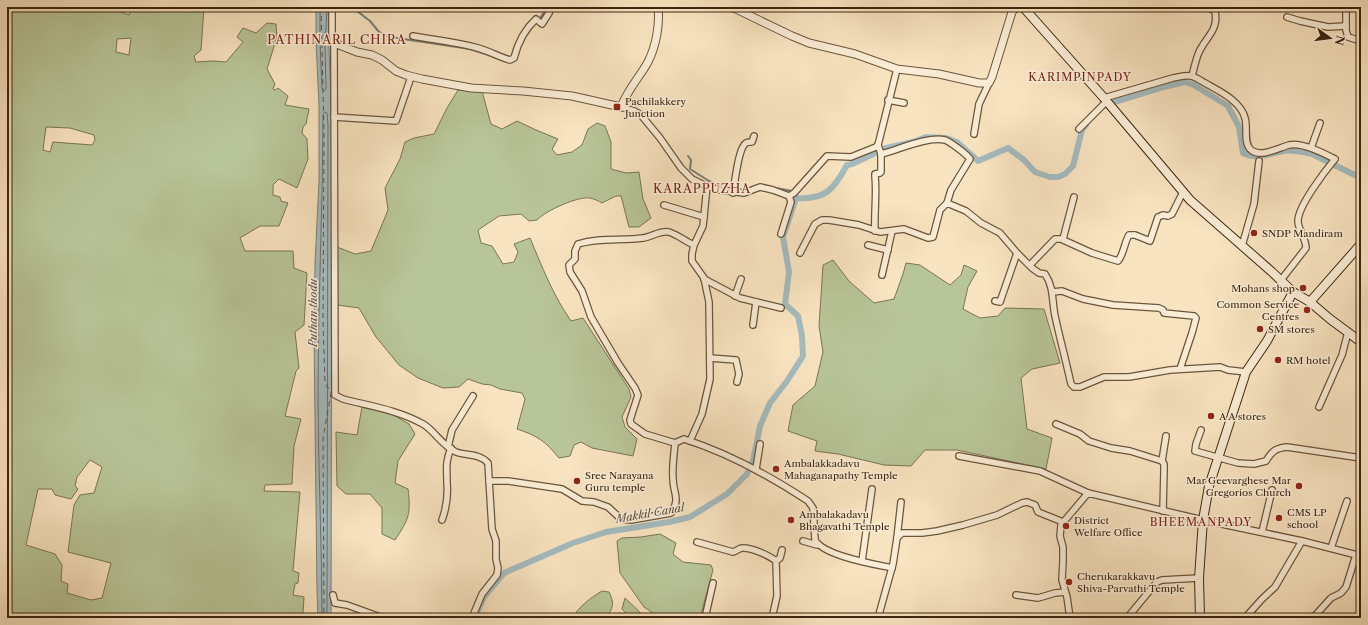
<svg xmlns="http://www.w3.org/2000/svg" width="1368" height="625" font-family="'Libre Caslon Text',serif">
  <rect width="100%" height="100%" fill="#f9e4c1"/>
  <filter id="stains"><feTurbulence type="fractalNoise" baseFrequency=".005" numOctaves="4"/><feColorMatrix values="0 0 0 0 .2 0 0 0 0 .09 0 0 0 0 .02 0 0 0 .5 -.17"/></filter>
  <radialGradient id="worn" r=".72"><stop offset=".6" stop-color="#630" stop-opacity="0"/><stop offset="1" stop-color="#630" stop-opacity=".3"/></radialGradient>
  <g fill="#b8c598" stroke="#7a7554" fill-rule="evenodd">
    <path d="M7,7H102L113,9L129,15L132,7H204L201,50L194,56L196,62L213,61L226,62L243,42L237,37L243,28L256,33L267,23L276,24L277,37L267,69L275,84L273,89L275,90L278,88L288,96L285,105L309,109L306,124L303,127L302,133L307,139L308,159L297,188L279,179L273,185V195L280,197L281,201L288,203L279,226H260L240,238L245,251H293L294,268L307,273L304,325L295,332L299,368L296,371L285,416L301,419L294,446L292,484L265,485L264,491L300,492L293,571L299,573L298,583L295,584L293,595L304,597L303,613L310,618H7ZM131,38L129,55L116,52L117,39ZM46,127L70,128L94,135L95,140L92,145L53,142L50,152L43,150ZM90,460L102,467L94,493L80,495L74,505L68,552L111,563L102,598L91,600L67,593L68,584L61,581L62,565L55,554L26,545L38,489H52L55,495L71,499L78,489L75,486L77,477Z"/>
    <path d="M458,90L482,91L491,124L502,129L517,121L536,130L558,139L552,149L557,155L572,152L582,145L588,129L597,123L605,126L611,142V169L626,173L639,172L643,199L651,218L639,227H629L621,196H616L602,203C599,201 594,199 590,198C578,196 545,211 537,220L529,221L521,214L499,216L478,230L481,243L492,246L503,264L514,262L518,252L514,244L530,238C542,267 553,295 571,321L583,318L629,389L631,397L622,417L625,427L637,439L633,456L592,448L581,442L574,445L570,456L559,458C545,441 538,436 517,429L525,399L522,393L500,389L491,385L482,384L468,379L459,387L443,388L418,378L399,365L376,337L359,308L337,305V247L355,254L371,251L388,210L385,188L400,159L405,142L414,138L434,134L447,108Z"/>
    <path d="M833,260L849,281L874,303L894,299L903,274L906,263L920,265L950,285L961,275L964,265L977,271L968,287L963,309L980,318L998,316L1005,308L1044,309L1060,363L1032,369L1021,378L1027,429L1052,438L1046,469L957,450H925L911,466L884,465L838,454L815,451L817,441L788,431L793,405L815,386L823,352L819,326L823,265Z"/>
    <path d="M362,407L392,414L409,424L415,434L398,461L395,483L408,489C411,514 409,519 395,540L382,534V508L370,494H346L337,486L336,432L357,435Z"/>
    <path d="M660,534L676,543L673,554L683,562L711,565L713,570L700,618H660L644,607L620,573L617,541L622,538L641,537Z"/>
    <path d="M602,591L609,592C615,604 613,608 606,618H572C580,606 590,598 602,591Z"/>
    <path d="M625,598L646,618H631L622,609Z"/>
  </g>
  <path fill="#a4bbbf" stroke="#7a7f79" d="M316,7H331L329,47L332,125L331,618H318L317,592L314,332L315,264L319,181V105L316,41Z"/>
  <g fill="none" stroke-linecap="round" stroke-linejoin="round">
    <g stroke="#707068" stroke-width="1">
      <path d="M320,7V41L322,89L324,91L326,89L325,47L327,7"/>
      <path d="M322,618C322,543 318,467 318,391C318,299 323,206 323,114L325,112L327,113L328,125L327,618"/>
    </g>
    <g stroke="#7a7f79" stroke-width="2">
      <path d="M350,7L353,8L370,21L379,32L390,37L470,49L503,60"/>
      <path d="M539,20L547,7"/>
      <path d="M688,156L691,160L690,169L709,181L729,189"/>
      <path d="M776,188L792,191L796,194V198"/>
    </g>
    <g stroke="#a4bbbf" stroke-width="6">
      <path d="M1115,102L1164,87L1185,82L1194,85L1228,106L1239,127L1243,153C1257,160 1268,154 1283,151C1292,149 1303,152 1312,154L1361,178"/>
      <path d="M476,618L478,610L484,597L504,573L573,543L606,532L669,522L690,517L727,494L747,474L753,461L760,426L770,403L787,381L803,356L802,336L798,316L785,304L789,272L783,237L796,198C826,200 834,189 847,165L852,164L886,148L913,142L926,137L946,138L957,142L978,161L1008,148L1024,160L1035,172L1050,177H1058L1065,174L1073,166L1082,130L1086,125"/>
    </g>
    <path stroke="#5b5245" stroke-width="1" stroke-dasharray="5 4" stroke-linecap="butt" d="M321,7L324,133L323,321L325,383L331,393L323,438L324,618"/>
    <defs>
      <g id="minor">
        <path d="M332,7V33L334,43L335,395L343,399C370,406 398,410 423,424C435,431 441,445 456,452C467,456 479,453 488,463L492,529L496,541V559L498,568L497,575L482,594L472,618"/>
        <path d="M1346,7V30L1348,37L1361,41"/>
        <path d="M1287,17L1300,21L1328,27L1346,26"/>
        <path d="M413,36C435,40 457,42 478,48C489,51 499,57 510,60L514,58C518,42 524,30 536,19L542,24L549,13L550,7"/>
        <path d="M1192,76C1194,68 1196,59 1199,52C1206,37 1219,30 1215,11L1207,7"/>
        <path d="M1104,98L1173,78C1179,77 1185,75 1191,76C1196,77 1201,81 1205,83C1219,91 1241,101 1245,118C1248,128 1243,143 1251,150C1261,158 1278,148 1289,145C1302,142 1323,153 1335,159C1325,171 1298,206 1298,221C1298,230 1306,238 1306,248L1281,280"/>
        <path d="M888,100L904,103"/>
        <path d="M621,107L634,111L641,115L660,138L681,168L692,179L704,185L720,190L744,193L760,187L773,190L789,196L794,193L827,156L851,157L876,147L878,145L897,69"/>
        <path d="M334,117L396,121L411,77"/>
        <path d="M1079,129L1107,101"/>
        <path d="M974,134L979,104L989,83"/>
        <path d="M878,145L881,154C898,150 927,136 945,140C950,142 955,146 959,149C963,152 967,155 970,159L951,190L947,203"/>
        <path d="M1311,148L1320,123"/>
        <path d="M733,193C735,183 738,148 746,143C747,142 750,142 752,142L754,136"/>
        <path d="M664,205L704,217"/>
        <path d="M875,231C874,212 877,194 875,176V174L880,173L881,172V154"/>
        <path d="M781,234L791,202L789,196"/>
        <path d="M1063,239L1074,197"/>
        <path d="M868,245L888,250"/>
        <path d="M1242,246L1254,204L1259,161"/>
        <path d="M800,253L815,224L822,220H829L859,225L880,232L904,229L928,238L933,237L940,210L947,203L966,211L981,223L1000,233L1017,253L1032,268L1039,273L1045,274C1054,287 1052,302 1055,316C1060,339 1066,361 1071,384L1074,387H1080L1104,377H1129L1170,370L1220,367L1228,370L1246,372"/>
        <path d="M1030,265L1055,239H1061L1092,253L1118,261C1124,254 1124,243 1129,235H1135L1150,241L1158,217L1163,215L1168,216L1172,214L1183,192"/>
        <path d="M882,275L892,231"/>
        <path d="M704,279L740,298L781,308"/>
        <path d="M1052,292L1062,291L1083,299L1113,305L1159,308L1163,310L1164,313L1194,316L1196,318L1192,333L1180,369"/>
        <path d="M735,296L741,279"/>
        <path d="M995,301L1000,302L1017,253"/>
        <path d="M753,325L756,302"/>
        <path d="M710,358L736,360L739,374L737,382"/>
        <path d="M1319,407L1342,355L1348,332"/>
        <path d="M1056,424L1080,434L1089,441L1111,448L1130,451L1162,461L1164,464V470L1163,511"/>
        <path d="M1201,430L1196,444L1195,451L1238,463L1254,464L1266,461C1272,451 1276,448 1287,447L1361,458"/>
        <path d="M690,441L702,414L710,379L709,302L704,278L692,261V254L694,245L703,226L707,186"/>
        <path d="M675,443L645,434L631,424L630,420L638,395L635,388L618,363L591,317L582,291L570,272L569,265L575,259V251L578,244C599,237 621,241 643,238C652,237 660,230 669,232C678,235 685,241 694,245"/>
        <path d="M448,447L452,430L473,396"/>
        <path d="M959,456L1040,471L1088,493"/>
        <path d="M1162,461L1166,436"/>
        <path d="M756,469L760,444"/>
        <path d="M489,481H508L562,489L582,501L594,502L608,507L621,519L631,520L671,513C681,499 673,493 673,479C672,467 674,455 675,443L684,439C728,453 770,476 808,501L813,508L815,540C824,556 874,564 892,568"/>
        <path d="M442,520C446,509 448,494 447,483C447,468 445,463 451,448"/>
        <path d="M1262,532L1272,490"/>
        <path d="M897,538L902,533H922L937,531L963,525L997,515L1022,503L1027,502L1035,505L1038,512L1063,522"/>
        <path d="M803,541L817,545"/>
        <path d="M697,542L733,552C736,551 740,548 742,548C751,547 770,556 776,561L777,596L772,618"/>
        <path d="M1331,548L1347,501"/>
        <path d="M776,561L780,558L782,550"/>
        <path d="M862,561L872,489"/>
        <path d="M333,595L335,603L347,605L383,618"/>
        <path d="M1016,595L1038,598L1055,593L1065,592"/>
        <path d="M705,618L713,583"/>
        <path d="M878,618L893,564L897,538L901,502"/>
        <path d="M1070,618L1067,597L1062,580L1063,561V547L1060,536L1061,525L1088,493L1203,520L1302,541L1361,556"/>
        <path d="M1127,618L1157,582L1162,580L1199,578"/>
        <path d="M1245,618L1262,599L1275,587L1302,541"/>
        <path d="M1313,618L1331,598L1341,593L1346,587L1356,555"/>
      </g>
      <g id="tertiary">
        <path d="M729,7L736,9L792,36L809,43L855,54L897,69L939,74L979,83H989L992,77L1012,12L1016,7"/>
        <path d="M334,43L357,52L372,55L382,60L396,71L406,75L422,79L471,88L523,91L572,96L621,107C628,89 639,78 648,62C656,46 660,25 658,7"/>
      </g>
      <g id="secondary">
        <path d="M1023,7L1104,98L1190,200L1272,272L1293,292L1310,302L1330,319L1361,342"/>
        <path d="M1310,302L1361,244"/>
        <path d="M1200,618L1199,578L1203,520L1209,486L1246,372L1267,341L1293,292"/>
      </g>
    </defs>
    <use href="#minor" stroke="#6b553c" stroke-width="8"/>
    <use href="#tertiary" stroke="#6b553c" stroke-width="9"/>
    <use href="#secondary" stroke="#3c2510" stroke-width="10"/>
    <use href="#minor" stroke="#fbedd7" stroke-width="5.5"/>
    <use href="#tertiary" stroke="#fbedd7" stroke-width="7"/>
    <use href="#secondary" stroke="#fbedd7" stroke-width="8"/>
  </g>
  <g fill="#8f2418" stroke="#fbedd7" stroke-width="1.5">
    <rect x="613" y="103" width="8" height="8" rx="2"/>
    <circle cx="1254" cy="233" r="4"/>
    <circle cx="1303" cy="288" r="4"/>
    <circle cx="1307" cy="310" r="4"/>
    <circle cx="1260" cy="329" r="4"/>
    <circle cx="1278" cy="360" r="4"/>
    <circle cx="1211" cy="416" r="4"/>
    <circle cx="776" cy="469" r="4"/>
    <circle cx="577" cy="481" r="4"/>
    <circle cx="1299" cy="486" r="4"/>
    <circle cx="1279" cy="518" r="4"/>
    <circle cx="791" cy="520" r="4"/>
    <circle cx="1066" cy="526" r="4"/>
    <circle cx="1069" cy="582" r="4"/>
  </g>
  <g text-anchor="middle" dominant-baseline="central" stroke-width="3" stroke-linejoin="round" paint-order="stroke">
    <g font-size="10" fill="#3c2510" stroke="#fbedd7" text-anchor="start">
      <text x="625" y="101">Pachilakkery<tspan x="625" dy="12">Junction</tspan></text>
      <text x="1262" y="233">SNDP Mandiram</text>
      <text x="1295" y="288" text-anchor="end">Mohans shop</text>
      <text x="1299" y="304" text-anchor="end">Common Service<tspan x="1299" dy="12">Centres</tspan></text>
      <text x="1268" y="329">SM stores</text>
      <text x="1286" y="360">RM hotel</text>
      <text x="1219" y="416">A A stores</text>
      <text x="784" y="463">Ambalakkadavu<tspan x="784" dy="12">Mahaganapathy Temple</tspan></text>
      <text x="585" y="475">Sree Narayana<tspan x="585" dy="12">Guru temple</tspan></text>
      <text x="1291" y="480" text-anchor="end">Mar Geevarghese Mar<tspan x="1291" dy="12">Gregorios Church</tspan></text>
      <text x="1287" y="512">CMS LP<tspan x="1287" dy="12">school</tspan></text>
      <text x="799" y="514">Ambalakadavu<tspan x="799" dy="12">Bhagavathi Temple</tspan></text>
      <text x="1074" y="520">District<tspan x="1074" dy="12">Welfare Office</tspan></text>
      <text x="1077" y="576">Cherukarakkavu<tspan x="1077" dy="12">Shiva-Parvathi Temple</tspan></text>
    </g>
    <g font-size="11" letter-spacing="1" fill="#7a1f14" stroke="#fbedd7">
      <text x="1080" y="77">KARIMPINPADY</text>
      <text x="1201" y="522">BHEEMANPADY</text>
    </g>
    <g font-size="11" font-style="italic" fill="#5b5245" stroke="#fbedd7">
      <text transform="translate(313 313) rotate(-90)">Puthan thodu</text>
      <text transform="translate(650 513) rotate(-10)">Makkil Canal</text>
    </g>
    <g font-size="12" letter-spacing="1" fill="#7a1f14" stroke="#fbedd7">
      <text x="337" y="39">PATHINARIL CHIRA</text>
      <text x="702" y="188">KARAPPUZHA</text>
    </g>
  </g>
  <rect width="1368" height="625" fill="none" stroke="#f9e4c1" stroke-width="24"/>
  <rect x="8" y="8" width="1352" height="609" fill="none" stroke="#3c2510" stroke-width="2"/>
  <rect x="12" y="12" width="1344" height="601" fill="none" stroke="#3c2510"/>
  <g transform="translate(1330 38) rotate(104)" stroke="#fbedd7" stroke-width="3" paint-order="stroke">
  <path d="M0-3L7 15L0 10L-7 15Z" fill="#3c2510"/>
  <text y="-6" font-size="11" font-weight="bold" text-anchor="middle" fill="#3c2510">N</text>
  </g>
  <rect width="100%" height="100%" filter="url(#stains)"/>
  <rect width="100%" height="100%" fill="url(#worn)"/>
</svg>
